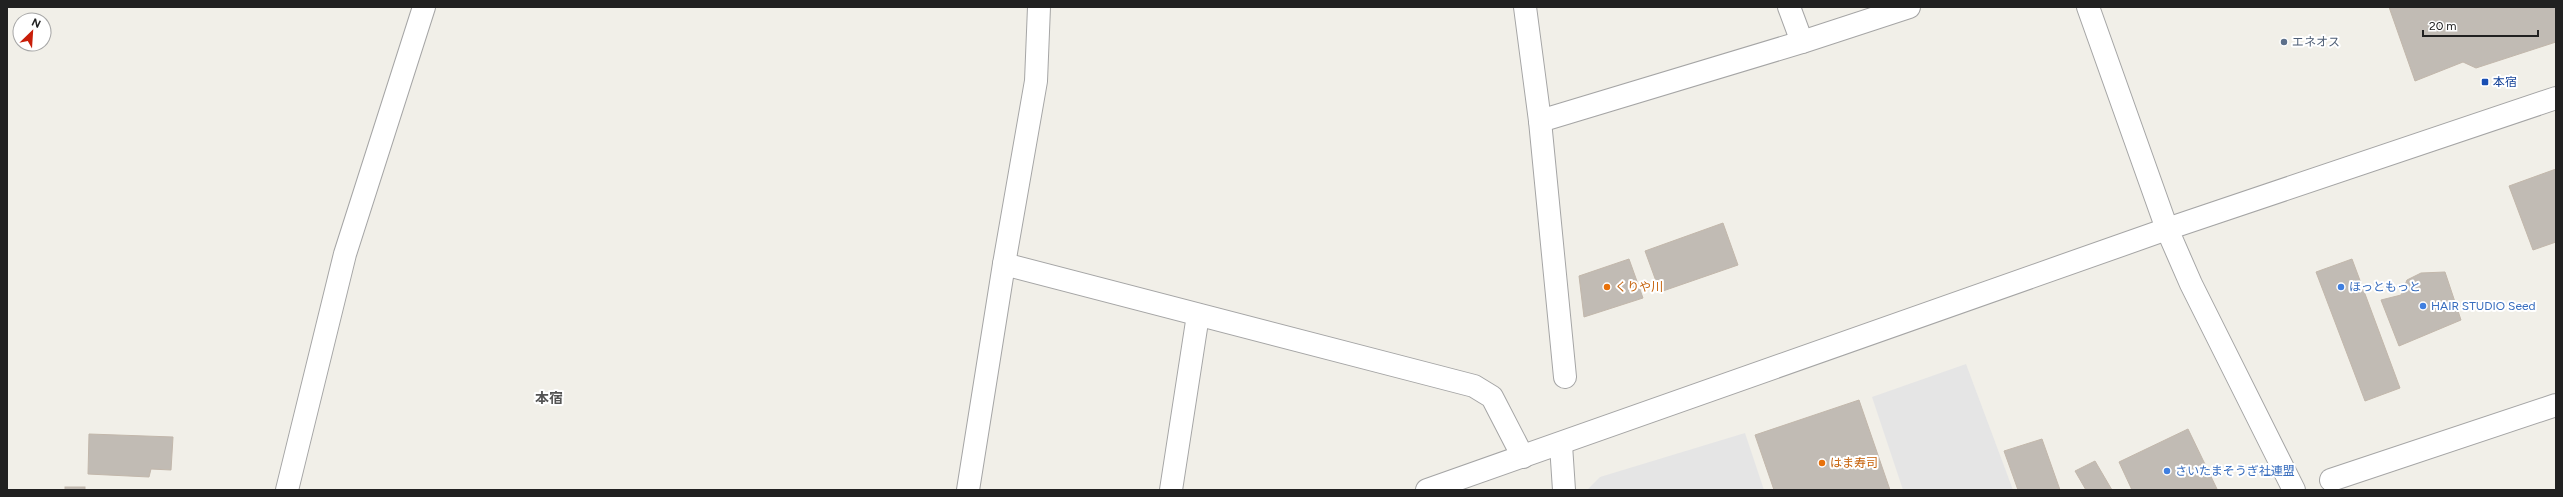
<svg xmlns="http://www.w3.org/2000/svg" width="2563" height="497" font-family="Figtree,'Noto Sans JP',sans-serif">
  <rect width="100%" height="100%" fill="#f1efe8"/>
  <g fill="#e5e5e5">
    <path d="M1966,364L2013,490H1903L1872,397Z"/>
    <path d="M1745,433L1764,490H1587L1600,477Z"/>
  </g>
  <g fill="#c1bbb4" stroke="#c2b7ab">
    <path d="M2389,7H2556V42L2476,68L2463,62L2415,81Z"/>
    <path d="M2556,169V242L2533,250L2509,186Z"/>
    <path d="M1723,223L1738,265L1660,292L1645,251Z"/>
    <path d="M1629,259L1643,298L1584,317L1579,276Z"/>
    <path d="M2352,259L2400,388L2365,401L2316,272Z"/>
    <path d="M2445,272L2461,320L2399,346L2381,300L2401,295L2407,280L2421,273Z"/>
    <path d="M1859,400L1890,490H1774L1755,435Z"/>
    <path d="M2188,429L2217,489L2132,490L2119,462Z"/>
    <path d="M89,434L173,437L171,470L151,469L149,477L88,474Z"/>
    <path d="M2042,439L2060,490H2018L2004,451Z"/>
    <path d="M2095,461L2112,490H2086L2075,471Z"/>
    <rect x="65" y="487" width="20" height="3"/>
  </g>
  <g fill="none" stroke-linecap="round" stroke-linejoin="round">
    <defs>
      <g id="minor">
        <path d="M1525,7L1540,121L1565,377"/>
        <path d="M1789,7L1802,42"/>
        <path d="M2088,7L2167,229L2191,284L2294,490"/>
        <path d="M1540,121L1802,42L1909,7"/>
        <path d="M1004,264L1474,386L1492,397L1523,457"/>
        <path d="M1561,445L1564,490"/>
        <path d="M2331,480L2556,405"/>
        <path d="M287,490L345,254L424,7"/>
        <path d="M968,490L1004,264L1036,81L1039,7"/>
        <path d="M1171,490L1198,315"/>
        <path d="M1427,490L2167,229L2556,98"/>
      </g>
    </defs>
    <use href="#minor" stroke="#a5a5a5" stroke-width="24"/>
    <use href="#minor" stroke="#fff" stroke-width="22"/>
  </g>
  <circle fill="#5c6f8a" stroke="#fff" stroke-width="1.5" cx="2284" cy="42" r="4"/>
  <rect fill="#1a4fb4" stroke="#fff" stroke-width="1.5" x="2481" y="78" width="8" height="8" rx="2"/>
  <g fill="#e8710a" stroke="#fff" stroke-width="1.5">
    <circle cx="1607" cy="287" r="4"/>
    <circle cx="1822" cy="463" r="4"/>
  </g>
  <g fill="#3f7fe0" stroke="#fff" stroke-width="1.5">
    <circle cx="2341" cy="287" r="4"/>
    <circle cx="2423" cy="306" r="4"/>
    <circle cx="2167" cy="471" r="4"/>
  </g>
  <g text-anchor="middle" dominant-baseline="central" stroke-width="4" stroke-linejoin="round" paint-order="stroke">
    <g font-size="12" fill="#4e5e75" stroke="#fff" text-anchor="start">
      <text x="2292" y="42">エネオス</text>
    </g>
    <g font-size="12" fill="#164399" stroke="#fff" text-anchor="start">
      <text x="2493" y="82">本宿</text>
    </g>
    <g font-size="12" fill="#c56008" stroke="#fff" text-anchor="start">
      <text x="1615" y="287">くりや川</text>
      <text x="1830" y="463">はま寿司</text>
    </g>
    <g font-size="12" fill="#366cbe" stroke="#fff" text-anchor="start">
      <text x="2349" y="287">ほっともっと</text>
      <text x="2431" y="306">HAIR STUDIO Seed</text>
      <text x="2175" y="471">さいたまそうぎ社連盟</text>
    </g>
    <g font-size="14" font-weight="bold" fill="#545454" stroke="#fff">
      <text x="549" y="398">本宿</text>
    </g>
  </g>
  <rect width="2563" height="497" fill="none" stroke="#212121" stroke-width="16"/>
  <g transform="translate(32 32) rotate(25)"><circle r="19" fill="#ffffff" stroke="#a6a6a6"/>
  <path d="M0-3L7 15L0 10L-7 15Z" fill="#c81e09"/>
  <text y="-6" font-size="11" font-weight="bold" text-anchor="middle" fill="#212121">N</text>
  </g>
  <path d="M2423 30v6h115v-6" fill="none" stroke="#212121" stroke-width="2"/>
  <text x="2429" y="30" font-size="12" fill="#212121" stroke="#ffffff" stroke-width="3" paint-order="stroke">20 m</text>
</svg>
